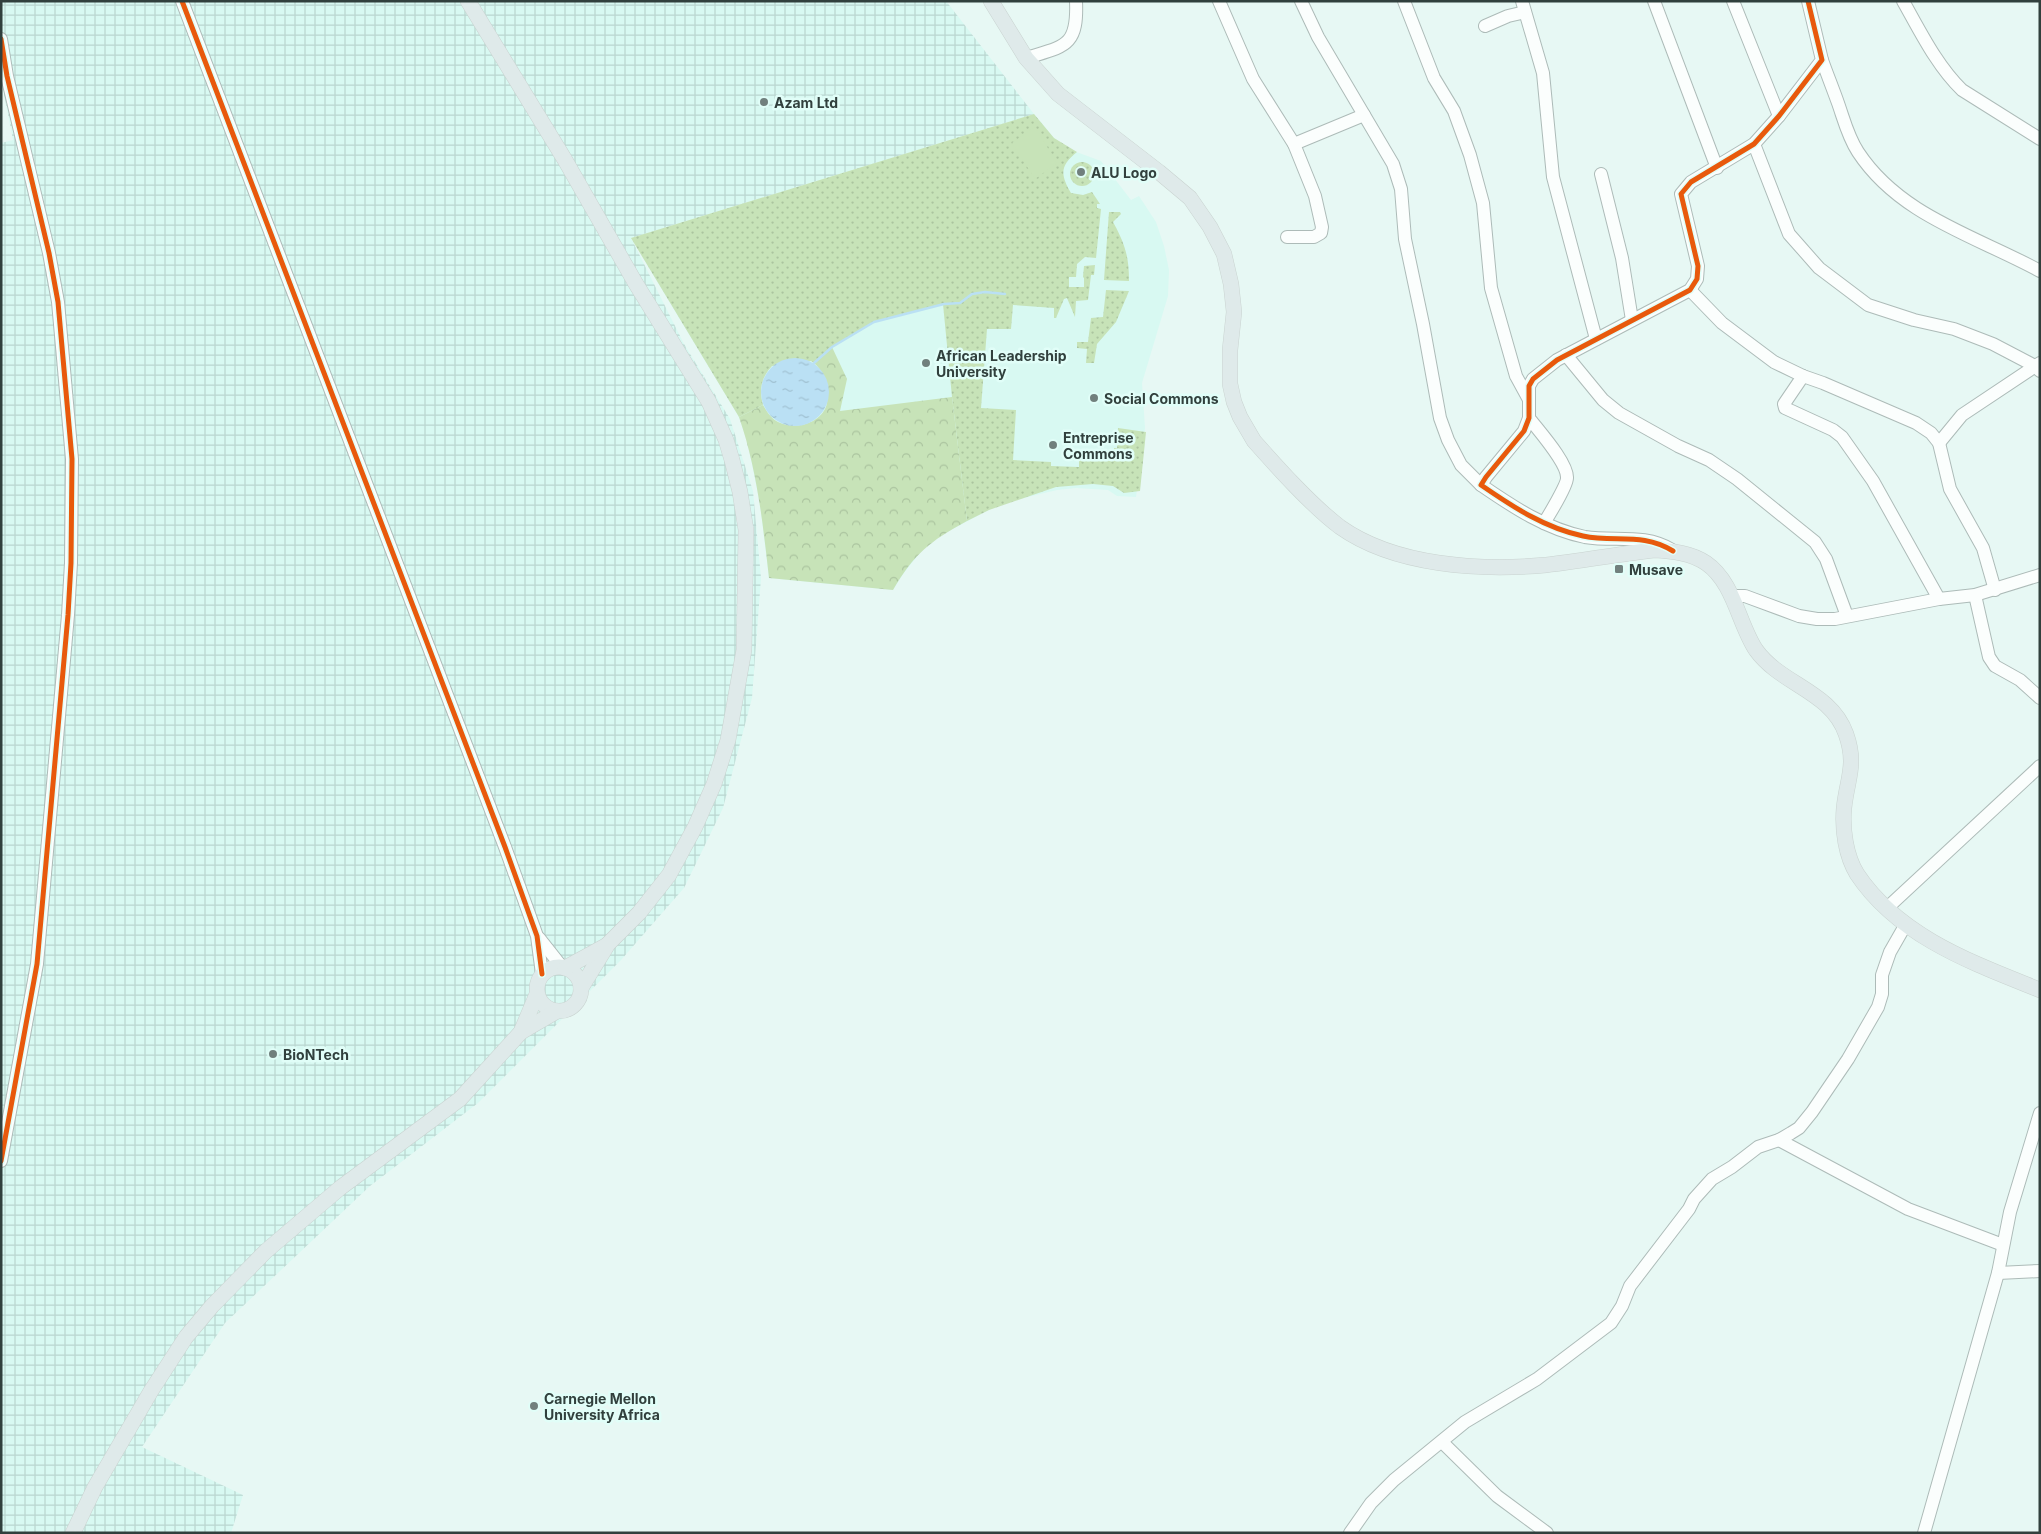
<svg xmlns="http://www.w3.org/2000/svg" width="2041" height="1534" font-family="Inter,sans-serif">
  <defs>
    <pattern id="industrial-grid" width="8" height="8" patternUnits="userSpaceOnUse" patternTransform="scale(1.25)"><rect width="8" height="8" fill="#d8f9f2"/><path d="M0 4h8M4 0v8" fill="none" stroke="#bad6d0"/></pattern>
    <pattern id="grass-dots" width="8" height="8" patternUnits="userSpaceOnUse" patternTransform="scale(1.25)"><rect width="8" height="8" fill="#c7e3b8"/><path d="M2 2h.1M6 6h.1" fill="none" stroke="#abc49f" stroke-width="1.8" stroke-linecap="round"/></pattern>
    <pattern id="forest-crowns" width="20" height="18" patternUnits="userSpaceOnUse" patternTransform="scale(1.25)"><rect width="20" height="18" fill="#c7e3b8"/><path d="M2 6a3 3 0 1 1 6 0M12 15a3 3 0 1 1 6 0" fill="none" stroke="#abc49f"/></pattern>
    <pattern id="water-ripples" width="26" height="14" patternUnits="userSpaceOnUse" patternTransform="scale(1.25)"><rect width="26" height="14" fill="#bae0f4"/><path d="M2 4q2-2 4 0t4 0M15 11q2-2 4 0t4 0" fill="none" stroke="#a0c1d2"/></pattern>
  </defs>
  <rect width="100%" height="100%" fill="#e7f8f4"/>
  <path fill="#d8f9f2" d="M1034,114L1054,138L1071,150L1101,161L1131,200L1139,196L1156,222L1164,246L1169,270L1168,296L1142,383L1145,428L1136,497L1117,496L1108,490L1076,488L1057,490L1002,503L943,534L923,549L903,574L893,590L769,578L760,504L748,444L739,417L631,238Z"/>
  <path fill="url(#industrial-grid)" d="M1,1H946L1034,114L631,238L684,344L730,419L753,491L761,578L752,698L723,808L684,888L621,960L478,1103L370,1186L225,1323L142,1447L243,1495L231,1533H1V143L13,140L1,79Z"/>
  <g fill="url(#grass-dots)">
    <path d="M1034,114L1054,138L1077,152C1060,166 1060,174 1071,193L1083,195L1092,192L1100,204H1097V208L1101,209L1096,258L1085,257L1077,264L1076,277H1069V287H1084V278L1083,277L1084,266L1095,265L1094,275H1091L1088,300L1076,301L1075,317L1067,298L1064,299L1056,318H1054V308L1013,305L1011,329H987L981,408L1016,410L1013,460L1051,462V466L1079,467V454L1114,456V448H1117L1118,428L1146,432L1140,491L1124,493L1113,486L1093,484L1056,487L989,510L967,521L952,397L943,304L874,322L832,347L814,363L811,361L772,366C761,378 759,389 763,405L739,417L631,238Z"/>
    <circle cx="1082" cy="174" r="12"/>
    <path d="M1109,212H1120L1121,214L1113,222C1125,244 1129,256 1129,281L1104,280Z"/>
    <path d="M1106,290L1129,291L1116,322L1097,344L1094,363H1086L1087,349L1077,348V342H1088L1091,318L1103,317Z"/>
  </g>
  <path fill="url(#forest-crowns)" d="M832,347L847,379L840,411L952,397L967,521C930,541 914,554 893,590L769,578C763,524 757,469 739,417L763,405C767,412 771,418 778,422C795,431 823,423 827,403C828,398 825,389 824,384C822,375 822,370 814,363Z"/>
  <path fill="#c7e3b8" d="M1035,127L1057,163L1035,179L1012,143Z"/>
  <circle fill="url(#water-ripples)" cx="795" cy="392" r="34"/>
  <g fill="none" stroke-linecap="round" stroke-linejoin="round">
    <path stroke="#bae0f4" stroke-width="2.5" d="M814,363L832,347L874,322L944,304L960,303L972,294L985,292L1005,294"/>
    <defs>
      <g id="minor">
        <path d="M182,1L505,847L537,936L542,974"/>
        <path d="M1219,1L1253,79L1294,144L1315,196L1322,227L1321,233L1314,237H1287"/>
        <path d="M1301,1L1318,37L1393,164L1401,189L1405,239L1423,324L1440,418L1448,440L1461,465L1481,485"/>
        <path d="M1404,1L1434,78L1454,111L1470,155L1483,203L1491,288L1516,376L1528,398"/>
        <path d="M1522,1L1543,73L1553,177L1596,339"/>
        <path d="M1654,1L1717,168"/>
        <path d="M1733,1L1779,116"/>
        <path d="M1903,1C1920,31 1937,66 1962,90L2040,139"/>
        <path d="M1485,26L1508,16L1525,12"/>
        <path d="M1,39L7,76L49,253L58,302L72,459L71,563L68,615L37,964L1,1161"/>
        <path d="M1026,58C1065,46 1078,47 1076,1"/>
        <path d="M1822,60C1827,74 1833,89 1838,103C1844,120 1848,137 1858,152C1900,216 1976,236 2040,271"/>
        <path d="M1294,144L1364,115"/>
        <path d="M1754,144L1789,234L1819,268L1868,305L1914,320L1954,329L1993,344L2035,366L2040,371"/>
        <path d="M1601,174L1622,258L1632,320"/>
        <path d="M1690,290L1722,323L1774,362L1803,376L1823,383L1916,423L1931,433L1939,443L1950,489L1983,548L1995,590"/>
        <path d="M1566,355L1603,400L1619,413L1678,446L1709,460L1737,479L1815,542L1826,559L1847,616"/>
        <path d="M1803,376L1784,404L1785,408L1833,430L1842,437L1873,481L1939,599"/>
        <path d="M1529,418C1538,430 1568,463 1567,478C1567,485 1549,515 1544,523"/>
        <path d="M1939,443L1962,415L2040,363"/>
        <path d="M1672,550C1644,533 1615,542 1585,537C1546,529 1513,507 1481,485L1486,477L1524,431L1529,418V386L1533,379L1557,360L1690,290L1697,279L1698,266L1681,194L1691,182L1754,144L1779,116L1822,60L1808,1"/>
        <path d="M1975,595L1989,657L1995,666L2020,680L2040,698"/>
        <path d="M1732,596H1745L1799,616L1817,619H1835L1939,599L1975,595L2040,575"/>
        <path d="M1887,908L2040,766"/>
        <path d="M539,938L562,967"/>
        <path d="M1779,1140L1908,1209L2003,1245"/>
        <path d="M1998,1273L2040,1271"/>
        <path d="M1442,1442L1497,1496L1547,1533"/>
        <path d="M1350,1533L1371,1503L1394,1480L1465,1422L1537,1379L1611,1323L1622,1306L1630,1286L1689,1209L1694,1199L1712,1179L1732,1167L1758,1147L1779,1140L1791,1133L1799,1128L1812,1112L1848,1059L1878,1007L1882,994V975L1890,952L1906,924"/>
        <path d="M1924,1533L1998,1273L2010,1212L2040,1113"/>
      </g>
      <g id="major">
        <path d="M468,1L565,160L636,284L709,402L726,440L732,460L740,492L746,530L744,650L728,740L714,784L695,827L669,875L639,913L608,944L581,988"/>
        <path d="M991,1L1026,58L1058,94L1159,172L1190,198L1210,227L1224,254L1231,284L1234,312L1230,350V384L1234,402L1240,417L1254,441C1278,468 1311,505 1340,527C1395,566 1480,571 1546,565C1582,561 1618,554 1655,550C1672,551 1691,553 1706,563C1734,582 1739,625 1756,650C1781,685 1831,691 1846,734C1857,765 1847,779 1844,808C1842,830 1846,856 1857,874C1899,937 1973,963 2040,990"/>
        <circle cx="559" cy="989" r="22"/>
        <path d="M565,968L607,945"/>
        <path d="M521,1032L557,1011"/>
        <path d="M73,1533L95,1487L151,1391L186,1337L212,1306L266,1251L340,1188L460,1099L521,1032L537,994"/>
      </g>
    </defs>
    <use href="#minor" stroke="#adbbb8" stroke-width="14"/>
    <use href="#major" stroke="#c9d3d0" stroke-width="16"/>
    <use href="#minor" stroke="#fbfefd" stroke-width="12"/>
    <use href="#major" stroke="#dfeaea" stroke-width="15"/>
    <defs>
      <g id="cycleway">
        <path d="M182,1L505,847L537,936L542,974"/>
        <path d="M1,39L7,76L49,253L58,302L72,459L71,563L68,615L37,964L1,1161"/>
        <path d="M1673,551C1642,532 1615,543 1583,536C1545,528 1513,507 1481,485L1486,477L1524,431L1529,418V386L1533,379L1557,360L1690,290L1697,279L1698,266L1681,194L1691,182L1754,144L1779,116L1822,60L1808,1"/>
      </g>
    </defs>
    <use href="#cycleway" stroke="#e1fef8" stroke-width="8"/>
    <use href="#cycleway" stroke="#e8590c" stroke-width="5"/>
  </g>
  <g fill="#71807d" stroke="#e1fef8" stroke-width="2">
    <circle cx="764" cy="102" r="5"/>
    <circle cx="1081" cy="172" r="5"/>
    <circle cx="926" cy="363" r="5"/>
    <circle cx="1094" cy="398" r="5"/>
    <circle cx="1053" cy="445" r="5"/>
    <rect x="1614" y="564" width="10" height="10" rx="2.5"/>
    <circle cx="273" cy="1054" r="5"/>
    <circle cx="534" cy="1406" r="5"/>
  </g>
  <g text-anchor="middle" dominant-baseline="central" stroke-width="5" stroke-linejoin="round" paint-order="stroke">
    <g font-size="14" font-weight="bold" fill="#31403d" stroke="#e1fef8" text-anchor="start">
      <text x="774" y="102">Azam Ltd</text>
      <text x="1091" y="172">ALU Logo</text>
      <text x="936" y="355">African Leadership<tspan x="936" dy="16">University</tspan></text>
      <text x="1104" y="398">Social Commons</text>
      <text x="1063" y="437">Entreprise<tspan x="1063" dy="16">Commons</tspan></text>
      <text x="1629" y="569">Musave</text>
      <text x="283" y="1054">BioNTech</text>
      <text x="544" y="1398">Carnegie Mellon<tspan x="544" dy="16">University Africa</tspan></text>
    </g>
  </g>
  <rect width="2041" height="1534" fill="none" stroke="#31403d" stroke-width="5"/>
</svg>
